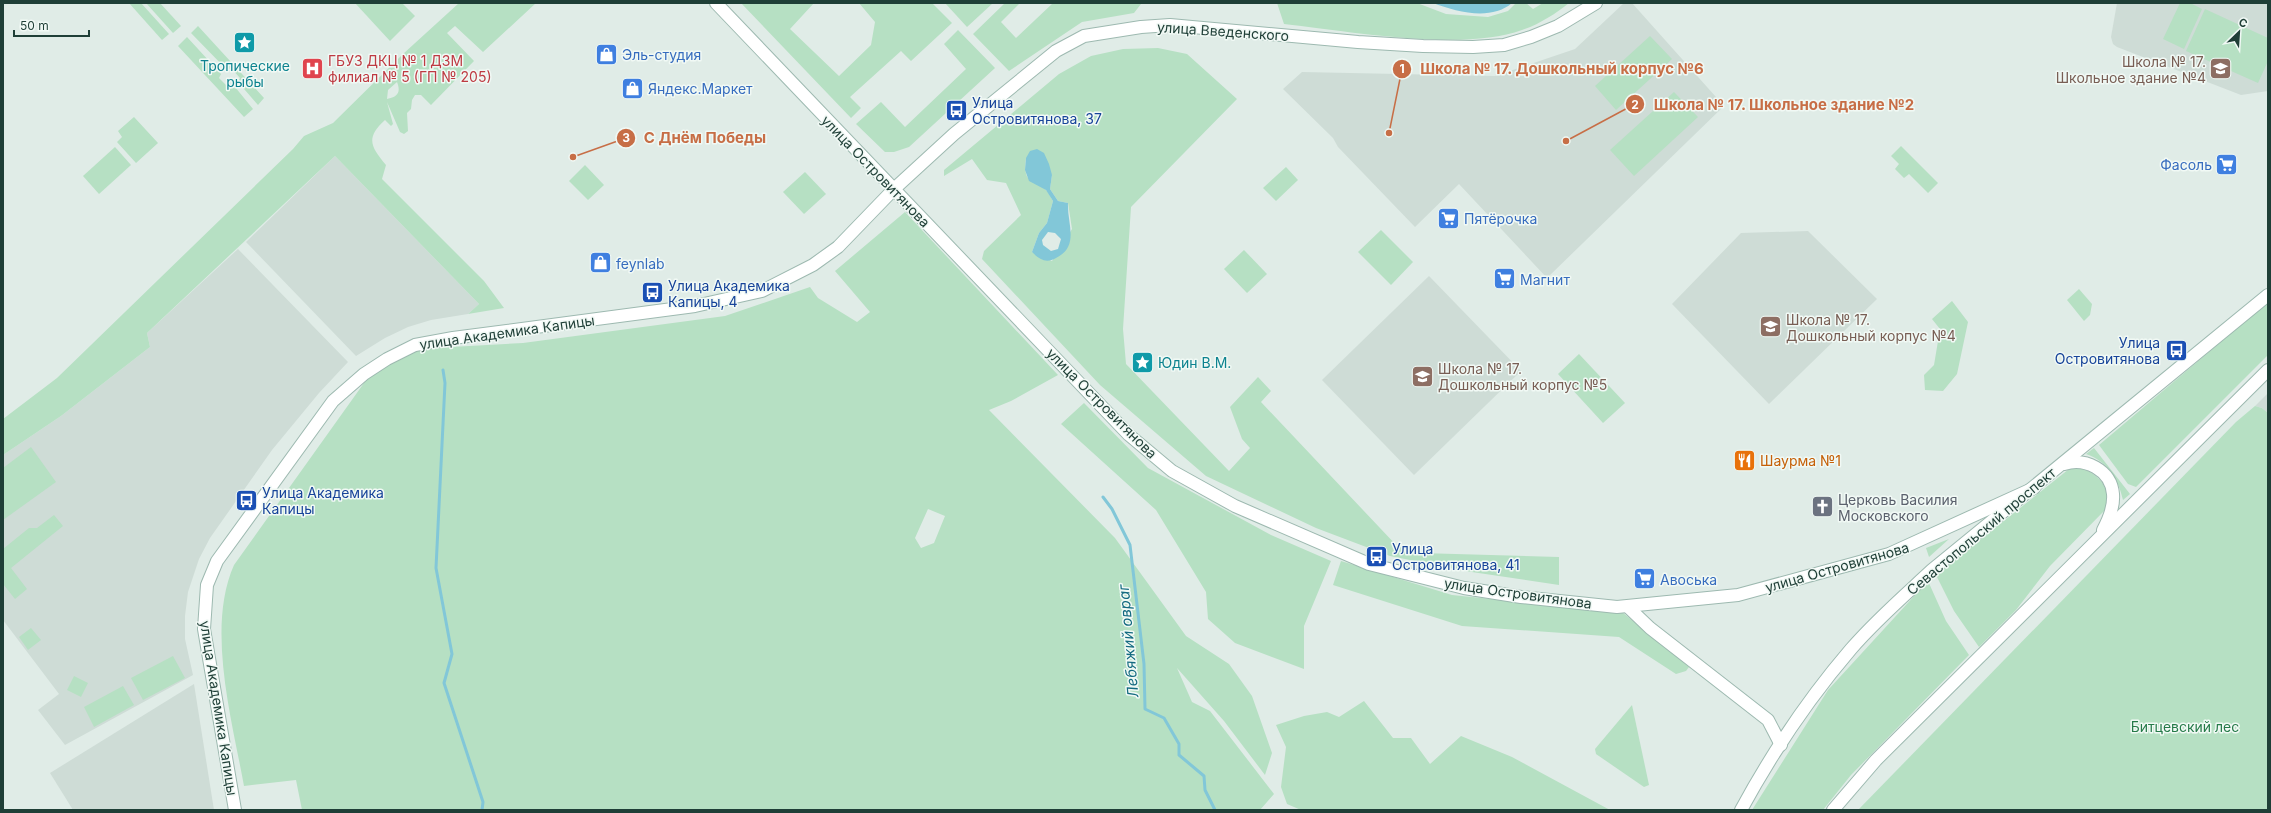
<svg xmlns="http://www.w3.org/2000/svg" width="2271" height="813" font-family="Inter,sans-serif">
  <rect width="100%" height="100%" fill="#e0ece7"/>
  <g fill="#cedcd6">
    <path d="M1624,3H1632L1724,106L1547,278L1459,184L1415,227L1338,147L1333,138L1283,89L1302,72L1495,76L1575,49Z"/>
    <path d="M2117,3H2268V91L2241,95L2117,47L2113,44L2111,37Z"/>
    <path d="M335,156L479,304L468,314L431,320L408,327L385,338L356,356L246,242Z"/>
    <path d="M1808,231L1877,299L1769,404L1672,304L1741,233Z"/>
    <path d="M238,249L348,362L319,393L272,450L210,538L199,559L188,592L185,616V639L193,675L65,745L38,710L59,694L3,620V455L61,416L150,347L147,333Z"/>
    <path d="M1429,276L1521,371L1414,475L1322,380Z"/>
    <path d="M2268,393V413L2262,408L2255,406Z"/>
    <path d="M194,684L214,810H73L50,773Z"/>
  </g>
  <g fill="#b6e0c3" fill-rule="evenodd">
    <path d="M129,3H141L169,34L162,40Z"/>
    <path d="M146,3H160L181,26L173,33Z"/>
    <path d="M355,3H402L415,16L390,41Z"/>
    <path d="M459,3H536L483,52L455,26L447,33L474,61L431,105L421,95H415L412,100L411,109L407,113L408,131L404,134L400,132L387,102L393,124L391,126L385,120C365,138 371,147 386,165L382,179L484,281L504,308L468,314L479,304L335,156L147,333L150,347L61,416L3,455V419L57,378L293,149L304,136L333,123L403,54ZM397,82C401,92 398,97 387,99L388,90Z"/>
    <path d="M741,3H814L790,29L839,76L871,45L875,22L859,3H932L952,23L911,61L901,51L850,97L861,108L851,118Z"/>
    <path d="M945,3H993L967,27Z"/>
    <path d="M1005,3H1020L1001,22L1016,38L1053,3L1141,4L1134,13L1082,22L1009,71L973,34Z"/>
    <path d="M1277,3H1417L1446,14L1488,17L1508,11L1516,3H1526L1533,9L1543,3H1569C1555,14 1540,24 1522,30C1463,52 1348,31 1284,24Z"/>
    <path d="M2180,3H2190L2202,9L2184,49L2163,39Z"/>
    <path d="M2205,9L2268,38V61L2258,83L2186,51Z"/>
    <path d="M198,26L264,98L258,105L238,82L240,78L231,68L227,70L191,33Z"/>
    <path d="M958,30L995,68L909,147L894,152H885L856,124L881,102L905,127L966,69L944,44Z"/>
    <path d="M1650,36L1672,59L1616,110L1595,86Z"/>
    <path d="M187,37L221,74L219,78L230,89L235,87L253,109L244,117L178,46Z"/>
    <path d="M1158,48L1187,54L1237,99L1131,207L1123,329L1126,364L1229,471L1250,448L1242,439L1230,407L1258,377L1271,391L1261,402L1397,546L1420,553L1559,557V585L1465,571L1390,556L1316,528L1206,476L1100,385L982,259L984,251L1021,215L1006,183L987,180L972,159L944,176V170L1059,74L1091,56L1123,49ZM1026,158L1052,175L1050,189L1058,201L1068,203L1072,229L1052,261L1032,252L1039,233L1047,223L1053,201C1051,198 1049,193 1046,190C1032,176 1023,186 1026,158Z"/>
    <path d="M1674,92L1698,117L1634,176L1610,150Z"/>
    <path d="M134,117L158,143L136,163L117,142L122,137L118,131Z"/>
    <path d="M1901,146L1938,183L1928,193L1909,174L1904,178L1895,169L1899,164L1891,156Z"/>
    <path d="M115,147L131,165L99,194L83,176Z"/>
    <path d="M585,165L604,185L588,200L569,181Z"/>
    <path d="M1286,167L1298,180L1276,201L1263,188Z"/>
    <path d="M805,172L826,194L804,214L783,192Z"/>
    <path d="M905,212L1058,375L1011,401L989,410L1115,538L1186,636L1229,664L1252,696L1272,753L1265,775L1224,721L1177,668L1192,702L1210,711L1274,794L1260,810H302L296,780L244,786C232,720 206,628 234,565L369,376L415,349L523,343L725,316L810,287L818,298L857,322L870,312L835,271ZM928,509L945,516L934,543L921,548L915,538Z"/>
    <path d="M1381,230L1413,262L1391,285L1358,252Z"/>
    <path d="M1244,250L1267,274L1247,293L1224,269Z"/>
    <path d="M2079,289L2092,304L2090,315L2084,321L2067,300Z"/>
    <path d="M1952,301L1968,322L1957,374L1943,391L1925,390L1924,375L1934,365L1940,329L1932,319Z"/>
    <path d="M2268,302V355L2136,487L2128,484L2099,445Z"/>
    <path d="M1579,354L1625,403L1603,423L1558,374Z"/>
    <path d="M1084,403L1148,468L1271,535L1331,561L1304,626V669L1235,643L1208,619L1206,592L1156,510L1061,424Z"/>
    <path d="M2255,406L2262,408L2268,413V810H1858L2236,422Z"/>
    <path d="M31,447L56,482L3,520V468Z"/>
    <path d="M2094,448L2130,494L2123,500C2118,478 2108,462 2086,454Z"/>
    <path d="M2076,467C2097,472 2113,487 2105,510L2050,566L2016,610L1979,647L1954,611L1936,575L2069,469Z"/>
    <path d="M54,515L63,526L11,568L27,589L15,599L3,584V549L29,528H37Z"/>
    <path d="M1949,539L1929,557L1926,548Z"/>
    <path d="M1341,561L1452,595L1622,612L1689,667L1686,671L1676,674L1619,637L1462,626L1333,585Z"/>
    <path d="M1928,581L1946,621L1969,655L1851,775L1823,810H1752L1828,690Z"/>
    <path d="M31,628L41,640L28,650L19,637Z"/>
    <path d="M173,656L185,678L143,700L131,678Z"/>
    <path d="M74,676L88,683L81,697L67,690Z"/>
    <path d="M123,686L134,705L94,727L84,707Z"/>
    <path d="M1364,701L1393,738H1411L1430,764L1461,736L1512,757L1610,810H1301L1287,804L1281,787L1286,747L1276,725L1304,716L1327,712L1339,717Z"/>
    <path d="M1632,705L1649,785L1644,787L1596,754L1595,749Z"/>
  </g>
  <g fill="#82c7d8" fill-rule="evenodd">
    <path d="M1433,3H1512C1491,21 1457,12 1433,3Z"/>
    <path d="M1037,149L1044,153L1049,164L1052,175L1050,189L1058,201L1068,203C1067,224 1080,246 1056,258C1046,264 1039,259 1032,252L1039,233L1047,223L1053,201L1046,190L1029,181L1025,170L1026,158L1030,151ZM1048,232L1055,233L1061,239L1058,249L1051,251L1043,245L1042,240Z"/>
  </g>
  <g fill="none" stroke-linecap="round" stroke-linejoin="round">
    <g stroke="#82c7d8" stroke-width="3">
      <path d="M443,370L445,383L436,568L452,654L444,683L483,802L482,810"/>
      <path d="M1103,497L1112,509L1130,545L1144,664L1145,709L1164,718L1179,744V755L1204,776L1205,790L1215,810"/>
    </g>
    <defs>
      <g id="secondary">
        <path d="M716,3L1129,435L1172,471L1235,506L1369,564L1464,588L1521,597L1617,607L1738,595L1889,554L2034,488"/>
        <path d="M2064,464C2085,457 2111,470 2113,494C2114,506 2109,519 2103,530"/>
        <path d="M1628,607L1650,628L1768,720L1781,745"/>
        <path d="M235,810L204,629L207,585L217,561L333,401L364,374L387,359L415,345L453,338L695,306L762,291L813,265L838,247L894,189L954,134L1056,51L1084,36L1141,27L1170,25L1358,42L1423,46L1473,47L1504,45L1531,37L1558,26L1596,3"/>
        <path d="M1741,810C1772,753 1809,698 1851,649C1876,620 1904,596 1932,570L2268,295"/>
        <path d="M1833,810L1876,760L2268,370"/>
      </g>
    </defs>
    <use href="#secondary" stroke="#9db9b0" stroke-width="14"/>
    <use href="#secondary" stroke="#fff" stroke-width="12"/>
  </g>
  <defs>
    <symbol id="sight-square" viewBox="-11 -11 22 22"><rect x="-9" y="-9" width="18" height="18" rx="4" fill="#0f9aa8" stroke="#f1f9f5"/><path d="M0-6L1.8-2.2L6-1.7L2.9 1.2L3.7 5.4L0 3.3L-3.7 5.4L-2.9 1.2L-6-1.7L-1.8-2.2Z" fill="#fff"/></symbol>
    <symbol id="shop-square" viewBox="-11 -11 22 22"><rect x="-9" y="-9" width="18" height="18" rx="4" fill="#3f7fe0" stroke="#f1f9f5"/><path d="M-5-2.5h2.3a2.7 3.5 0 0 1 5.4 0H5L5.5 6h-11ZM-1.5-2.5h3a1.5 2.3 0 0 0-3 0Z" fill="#fff"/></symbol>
    <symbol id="hospital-square" viewBox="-11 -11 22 22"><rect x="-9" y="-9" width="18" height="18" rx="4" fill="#e0444e" stroke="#f1f9f5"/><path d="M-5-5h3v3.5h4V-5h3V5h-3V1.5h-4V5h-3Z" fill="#fff"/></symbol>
    <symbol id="school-square" viewBox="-11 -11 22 22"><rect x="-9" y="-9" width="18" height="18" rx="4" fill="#8d6e63" stroke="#f1f9f5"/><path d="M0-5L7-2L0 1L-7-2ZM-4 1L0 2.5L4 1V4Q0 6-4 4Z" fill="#fff"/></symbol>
    <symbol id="bus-square" viewBox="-11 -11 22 22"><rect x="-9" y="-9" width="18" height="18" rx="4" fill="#1a4fb4" stroke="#f1f9f5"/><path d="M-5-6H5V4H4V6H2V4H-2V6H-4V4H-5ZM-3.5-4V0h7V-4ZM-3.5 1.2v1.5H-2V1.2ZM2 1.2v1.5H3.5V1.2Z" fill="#fff"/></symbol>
    <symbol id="supermarket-square" viewBox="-11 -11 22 22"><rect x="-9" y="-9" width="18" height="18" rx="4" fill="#3f7fe0" stroke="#f1f9f5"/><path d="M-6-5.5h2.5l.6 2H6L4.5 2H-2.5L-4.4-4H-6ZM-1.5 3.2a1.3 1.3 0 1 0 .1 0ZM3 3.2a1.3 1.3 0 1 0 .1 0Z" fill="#fff"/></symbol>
    <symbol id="restaurant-square" viewBox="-11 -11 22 22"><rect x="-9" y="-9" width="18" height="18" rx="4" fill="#e8710a" stroke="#f1f9f5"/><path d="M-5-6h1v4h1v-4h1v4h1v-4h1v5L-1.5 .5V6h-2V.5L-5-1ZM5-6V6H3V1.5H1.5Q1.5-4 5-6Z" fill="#fff"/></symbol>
    <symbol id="church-square" viewBox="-11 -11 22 22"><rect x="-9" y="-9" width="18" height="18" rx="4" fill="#6b7280" stroke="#f1f9f5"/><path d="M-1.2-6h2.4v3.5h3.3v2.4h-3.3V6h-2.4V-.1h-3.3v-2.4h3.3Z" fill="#fff"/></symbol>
  </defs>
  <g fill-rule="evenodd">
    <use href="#sight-square" x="232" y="30" width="25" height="25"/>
    <use href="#shop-square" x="594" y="42" width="25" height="25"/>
    <use href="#hospital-square" x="300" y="56" width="25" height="25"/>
    <use href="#school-square" x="2208" y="56" width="25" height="25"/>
    <use href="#shop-square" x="620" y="76" width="25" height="25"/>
    <use href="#bus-square" x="944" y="98" width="25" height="25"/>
    <use href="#supermarket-square" x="2214" y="152" width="25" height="25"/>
    <use href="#supermarket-square" x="1436" y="206" width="25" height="25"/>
    <use href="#shop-square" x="588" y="250" width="25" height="25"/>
    <use href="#supermarket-square" x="1492" y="266" width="25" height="25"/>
    <use href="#bus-square" x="640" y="280" width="25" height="25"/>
    <use href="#school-square" x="1758" y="314" width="25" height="25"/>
    <use href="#bus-square" x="2164" y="338" width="25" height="25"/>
    <use href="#sight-square" x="1130" y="350" width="25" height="25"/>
    <use href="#school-square" x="1410" y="364" width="25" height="25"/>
    <use href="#restaurant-square" x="1732" y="448" width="25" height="25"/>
    <use href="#bus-square" x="234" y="488" width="25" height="25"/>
    <use href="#church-square" x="1810" y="494" width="25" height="25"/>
    <use href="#bus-square" x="1364" y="544" width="25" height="25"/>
    <use href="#supermarket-square" x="1632" y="566" width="25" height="25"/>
  </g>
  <g text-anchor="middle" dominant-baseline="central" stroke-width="3" stroke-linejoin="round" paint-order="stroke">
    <g font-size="14" fill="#1f3f37" stroke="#f1f9f5">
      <text transform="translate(1223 31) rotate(4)">улица Введенского</text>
      <text transform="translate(876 171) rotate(46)">улица Островитянова</text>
      <text transform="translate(507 332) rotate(-8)">улица Академика Капицы</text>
      <text transform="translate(1102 403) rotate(45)">улица Островитянова</text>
      <text transform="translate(1981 531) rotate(-40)">Севастопольский проспект</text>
      <text transform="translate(1837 567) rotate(-16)">улица Островитянова</text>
      <text transform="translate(1518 593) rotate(8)">улица Островитянова</text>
      <text transform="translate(219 708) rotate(81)">улица Академика Капицы</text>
    </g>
    <g font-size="14" fill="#366cbe" stroke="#f1f9f5" text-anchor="start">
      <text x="622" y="54">Эль-студия</text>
      <text x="648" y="88">Яндекс.Маркет</text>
      <text x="2212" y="164" text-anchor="end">Фасоль</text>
      <text x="1464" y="218">Пятёрочка</text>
      <text x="616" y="263">feynlab</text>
      <text x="1520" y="279">Магнит</text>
      <text x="1660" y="579">Авоська</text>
    </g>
    <g font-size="14" fill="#be3a42" stroke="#f1f9f5" text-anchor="start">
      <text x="328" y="60">ГБУЗ ДКЦ № 1 ДЗМ<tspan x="328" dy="16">филиал № 5 (ГП № 205)</tspan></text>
    </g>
    <g font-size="14" fill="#785e54" stroke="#f1f9f5" text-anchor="start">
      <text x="2206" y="61" text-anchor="end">Школа № 17.<tspan x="2206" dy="16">Школьное здание №4</tspan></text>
      <text x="1786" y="319">Школа № 17.<tspan x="1786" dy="16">Дошкольный корпус №4</tspan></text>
      <text x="1438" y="368">Школа № 17.<tspan x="1438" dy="16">Дошкольный корпус №5</tspan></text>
    </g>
    <g font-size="14" fill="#0d838f" stroke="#f1f9f5">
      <text x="245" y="65">Тропические<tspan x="245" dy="16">рыбы</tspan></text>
      <text x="1158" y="362" text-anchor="start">Юдин В.М.</text>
    </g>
    <g font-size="14" fill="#164399" stroke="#f1f9f5" text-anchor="start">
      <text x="972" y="102">Улица<tspan x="972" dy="16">Островитянова, 37</tspan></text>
      <text x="668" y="285">Улица Академика<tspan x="668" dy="16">Капицы, 4</tspan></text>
      <text x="2160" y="342" text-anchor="end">Улица<tspan x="2160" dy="16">Островитянова</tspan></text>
      <text x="262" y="492">Улица Академика<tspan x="262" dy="16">Капицы</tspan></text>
      <text x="1392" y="548">Улица<tspan x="1392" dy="16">Островитянова, 41</tspan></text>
    </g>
    <g font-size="14" fill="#c56008" stroke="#f1f9f5" text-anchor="start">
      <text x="1760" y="460">Шаурма №1</text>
    </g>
    <g font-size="14" fill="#5b616d" stroke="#f1f9f5" text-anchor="start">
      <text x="1838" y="499">Церковь Василия<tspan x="1838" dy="16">Московского</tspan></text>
    </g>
    <g font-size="14" fill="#257a48" stroke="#f1f9f5">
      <text x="2185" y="726">Битцевский лес</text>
    </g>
    <g font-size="15" font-style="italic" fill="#136a80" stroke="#f1f9f5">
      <text transform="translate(1128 641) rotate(-95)">Лебяжий овраг</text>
    </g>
  </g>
  <path fill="none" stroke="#c76e46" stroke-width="1.5" d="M1389 133L1402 69M1566 141L1635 104M573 157L626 138"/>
  <g fill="#c76e46" stroke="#f1f9f5" stroke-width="1.5">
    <circle cx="1389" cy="133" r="4"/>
    <circle cx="1566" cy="141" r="4"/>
    <circle cx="573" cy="157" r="4"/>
    <circle cx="1402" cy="69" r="10"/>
    <circle cx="1635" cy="104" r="10"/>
    <circle cx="626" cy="138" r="10"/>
  </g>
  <g font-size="12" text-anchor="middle" font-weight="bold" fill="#fff">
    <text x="1402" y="73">1</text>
    <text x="1635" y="109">2</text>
    <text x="626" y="142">3</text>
  </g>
  <g font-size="15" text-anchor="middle" font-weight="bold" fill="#c76e46" stroke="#f1f9f5" stroke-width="3" stroke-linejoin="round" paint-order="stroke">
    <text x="1562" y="74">Школа № 17. Дошкольный корпус №6</text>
    <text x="1784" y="110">Школа № 17. Школьное здание №2</text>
    <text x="705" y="143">С Днём Победы</text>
  </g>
  <rect width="2271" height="813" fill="none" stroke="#1f3f37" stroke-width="8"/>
  <g transform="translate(2239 32) rotate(25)" stroke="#f1f9f5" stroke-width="3" paint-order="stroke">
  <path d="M0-3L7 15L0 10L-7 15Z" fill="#1f3f37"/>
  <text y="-6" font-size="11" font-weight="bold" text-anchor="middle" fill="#1f3f37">С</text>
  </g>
  <path d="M14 30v6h75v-6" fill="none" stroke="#1f3f37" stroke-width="2"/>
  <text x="20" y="30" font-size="12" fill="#1f3f37" stroke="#f1f9f5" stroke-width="3" paint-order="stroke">50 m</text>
</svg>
